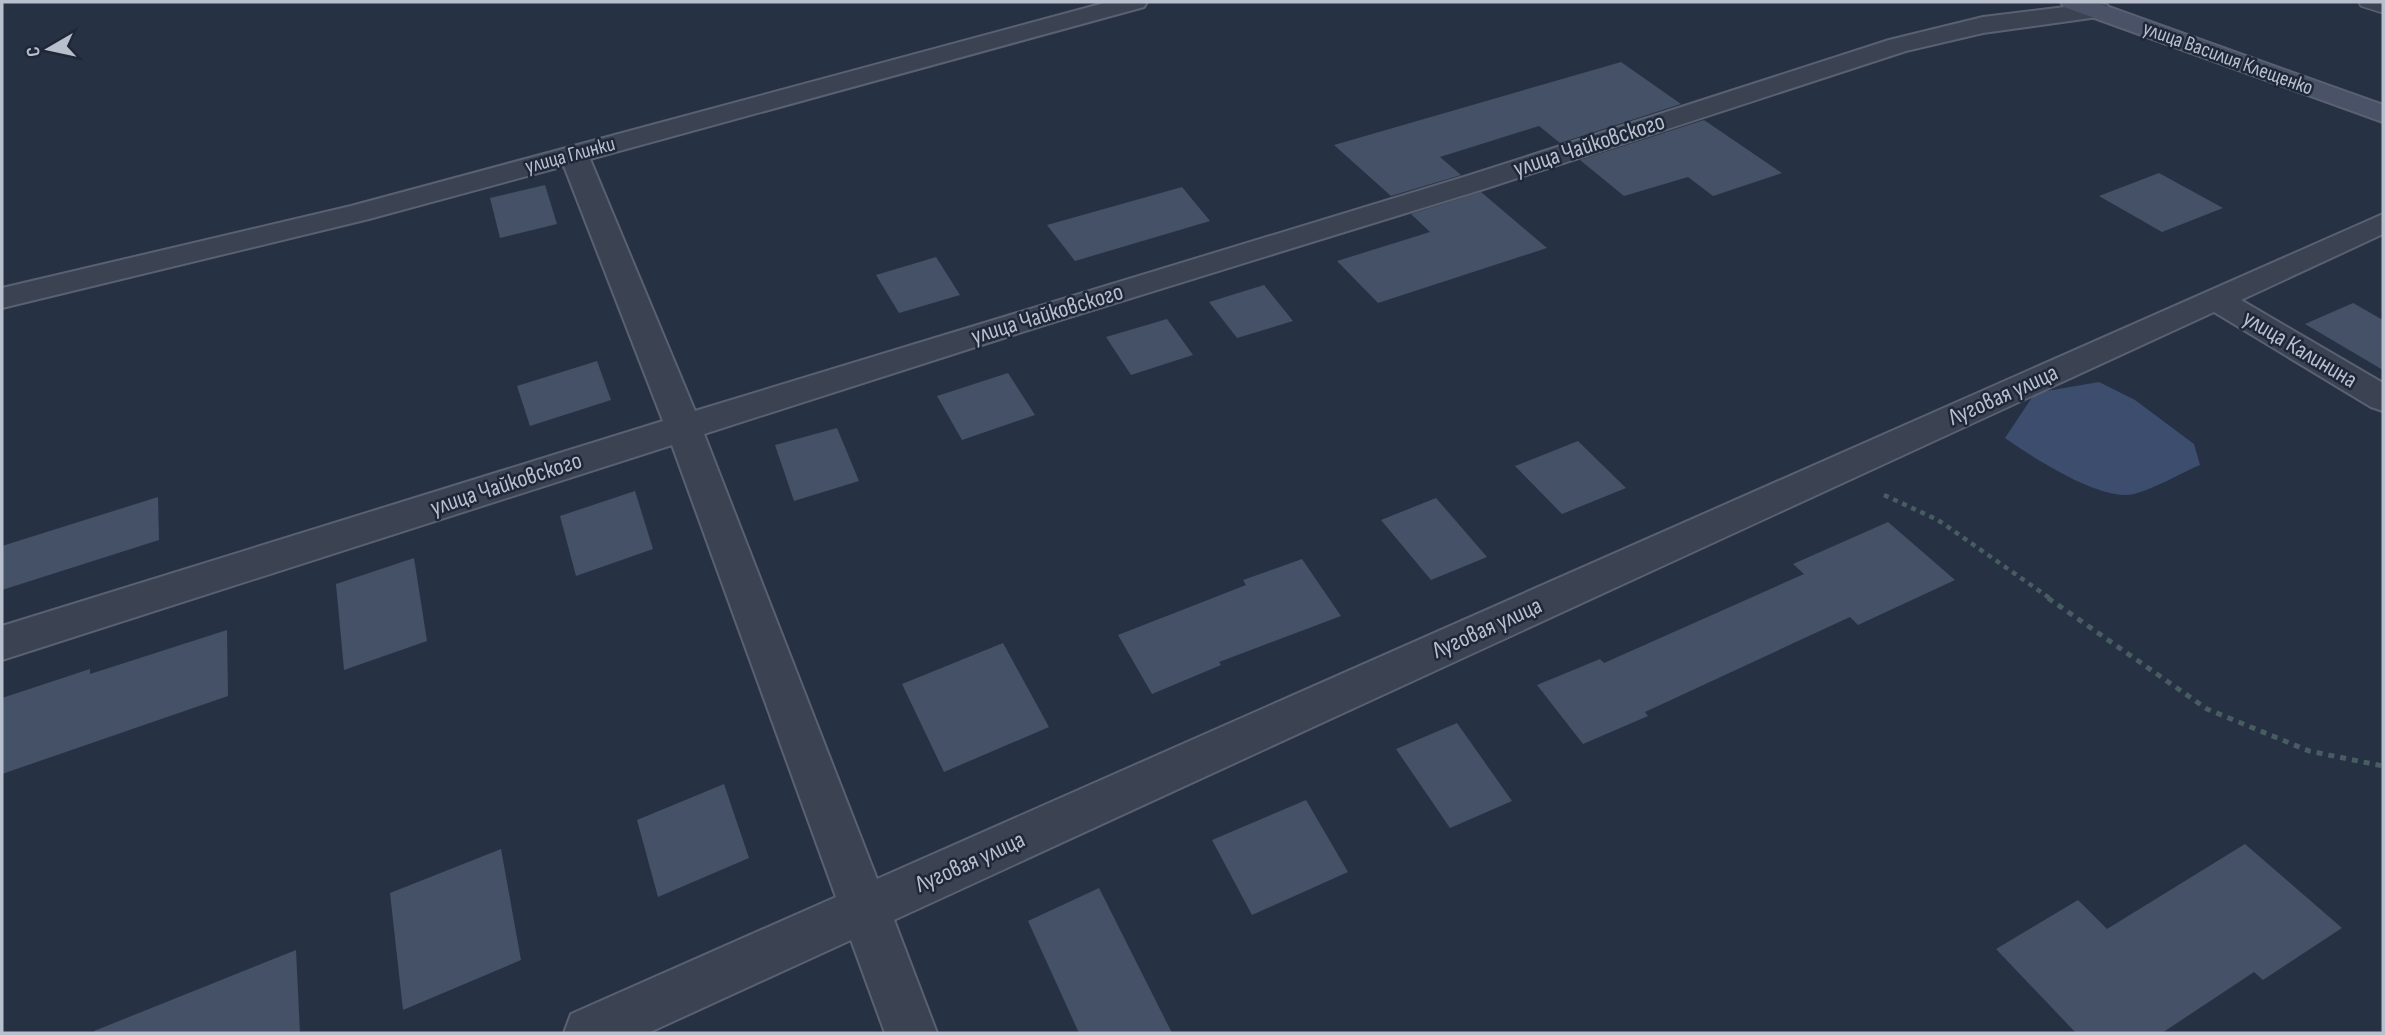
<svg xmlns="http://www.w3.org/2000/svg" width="2385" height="1035" font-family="'Sofia Sans Condensed',sans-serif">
  <rect width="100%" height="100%" fill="#263144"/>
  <path fill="#3c4d6d" d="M2099,382L2135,400L2194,444L2200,465C2179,474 2156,488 2134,494C2101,502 2032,457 2005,438L2035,393Z"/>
  <g fill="#455166">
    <path d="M1621,62L1681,104L1560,143L1539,126L1440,157L1461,175L1391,196L1334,145Z"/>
    <path d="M1704,120L1782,173L1713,196L1688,177L1624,196L1580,160Z"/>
    <path d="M2159,173L2223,208L2162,232L2099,196Z"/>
    <path d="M545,185L557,224L500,238L490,198Z"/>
    <path d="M1182,187L1210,221L1075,261L1047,225Z"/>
    <path d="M1481,192L1547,248L1378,303L1337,261L1430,232L1411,214Z"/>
    <path d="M936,257L960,295L899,313L876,275Z"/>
    <path d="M1264,285L1293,321L1237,338L1209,302Z"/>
    <path d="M2353,303L2383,320V370L2305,324Z"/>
    <path d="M1167,319L1193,355L1131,375L1106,337Z"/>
    <path d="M597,361L611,400L530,426L517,386Z"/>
    <path d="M1008,373L1035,415L962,440L937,396Z"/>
    <path d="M837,428L859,481L794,501L775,445Z"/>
    <path d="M1578,441L1626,488L1562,514L1515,466Z"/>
    <path d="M635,491L653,549L576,576L560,516Z"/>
    <path d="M158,497L159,540L2,590V546Z"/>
    <path d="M1436,498L1487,557L1431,580L1381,520Z"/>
    <path d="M1888,522L1955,580L1858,625L1850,617L1645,712L1648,716L1583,744L1537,685L1600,659L1604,663L1804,574L1793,564Z"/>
    <path d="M414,558L427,641L344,670L336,584Z"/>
    <path d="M1302,559L1341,616L1219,662L1221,665L1152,694L1118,635L1246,585L1243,580Z"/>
    <path d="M227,630L228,696L2,774V698L90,669V674Z"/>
    <path d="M1003,643L1049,727L944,772L902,684Z"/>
    <path d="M1457,723L1512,801L1450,828L1396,749Z"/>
    <path d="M724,784L749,858L658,897L637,820Z"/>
    <path d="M1306,800L1348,872L1252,915L1212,840Z"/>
    <path d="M2245,844L2342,928L2263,980L2254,972L2162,1033H2076L1996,949L2078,900L2107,929Z"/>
    <path d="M501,849L521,960L403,1010L390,893Z"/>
    <path d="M1099,888L1172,1033H1079L1028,921Z"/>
    <path d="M296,950L300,1033H95L94,1031Z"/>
  </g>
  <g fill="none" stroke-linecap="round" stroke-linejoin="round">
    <defs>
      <path id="lane" d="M2359,2H2383V13L2361,6Z"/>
      <path id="street" d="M1108,2H1147L1144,7L590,159L695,411L1467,176L1889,40L1983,17L2098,3L2107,5L2110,10L2107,15L2098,17L1983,33L1906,51L1487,188L1044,325L704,434L877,879L2383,214V234L2241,300L2383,383V411L2371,407L2214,312L894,920L937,1033H885L851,940L648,1033H564L571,1014L836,897L672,445L2,660V626L663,421L564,166L369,219L2,308V288L351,206Z"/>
      <path id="secondary" d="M2061,2H2095L2383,105V122L2064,7Z"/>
    </defs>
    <use href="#lane" stroke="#596171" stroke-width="3"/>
    <use href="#street" stroke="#596171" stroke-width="4"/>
    <use href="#secondary" stroke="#596171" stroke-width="4"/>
    <path stroke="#475d61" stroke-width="4.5" stroke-dasharray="5 5" stroke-linecap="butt" d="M1884,495L1938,520L2051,599"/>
    <path stroke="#475d61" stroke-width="5" stroke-dasharray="6 6" stroke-linecap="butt" d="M2048,598L2207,709L2309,751L2383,766"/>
    <use href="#lane" fill="#3b4353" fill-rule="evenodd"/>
    <use href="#street" fill="#3b4353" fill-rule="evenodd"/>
    <use href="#secondary" fill="#495267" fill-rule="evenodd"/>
  </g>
  <g text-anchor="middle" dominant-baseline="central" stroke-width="5" stroke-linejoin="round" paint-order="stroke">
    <g font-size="21" fill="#b8bfcd" stroke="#1f2839">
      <text transform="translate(2228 58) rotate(20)">улица Василия Клещенко</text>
      <text transform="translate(570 155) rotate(-15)">улица Глинки</text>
    </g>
    <g font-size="24" fill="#b8bfcd" stroke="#1f2839">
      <text transform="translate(1589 145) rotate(-18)">улица Чайковского</text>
      <text transform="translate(1047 314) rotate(-17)">улица Чайковского</text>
      <text transform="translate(2300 349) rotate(31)">улица Калинина</text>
      <text transform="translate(2003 395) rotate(-24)">Луговая улица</text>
      <text transform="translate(506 484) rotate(-18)">улица Чайковского</text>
      <text transform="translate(1487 628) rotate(-24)">Луговая улица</text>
      <text transform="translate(970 862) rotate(-24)">Луговая улица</text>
    </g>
  </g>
  <rect width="2385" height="1035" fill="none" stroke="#b8bfcd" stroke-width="7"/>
  <g transform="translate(49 49) rotate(261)" stroke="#1f2839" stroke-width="5" paint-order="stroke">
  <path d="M0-5L12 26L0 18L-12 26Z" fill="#b8bfcd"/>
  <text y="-10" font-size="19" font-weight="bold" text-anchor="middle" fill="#b8bfcd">С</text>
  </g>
</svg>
